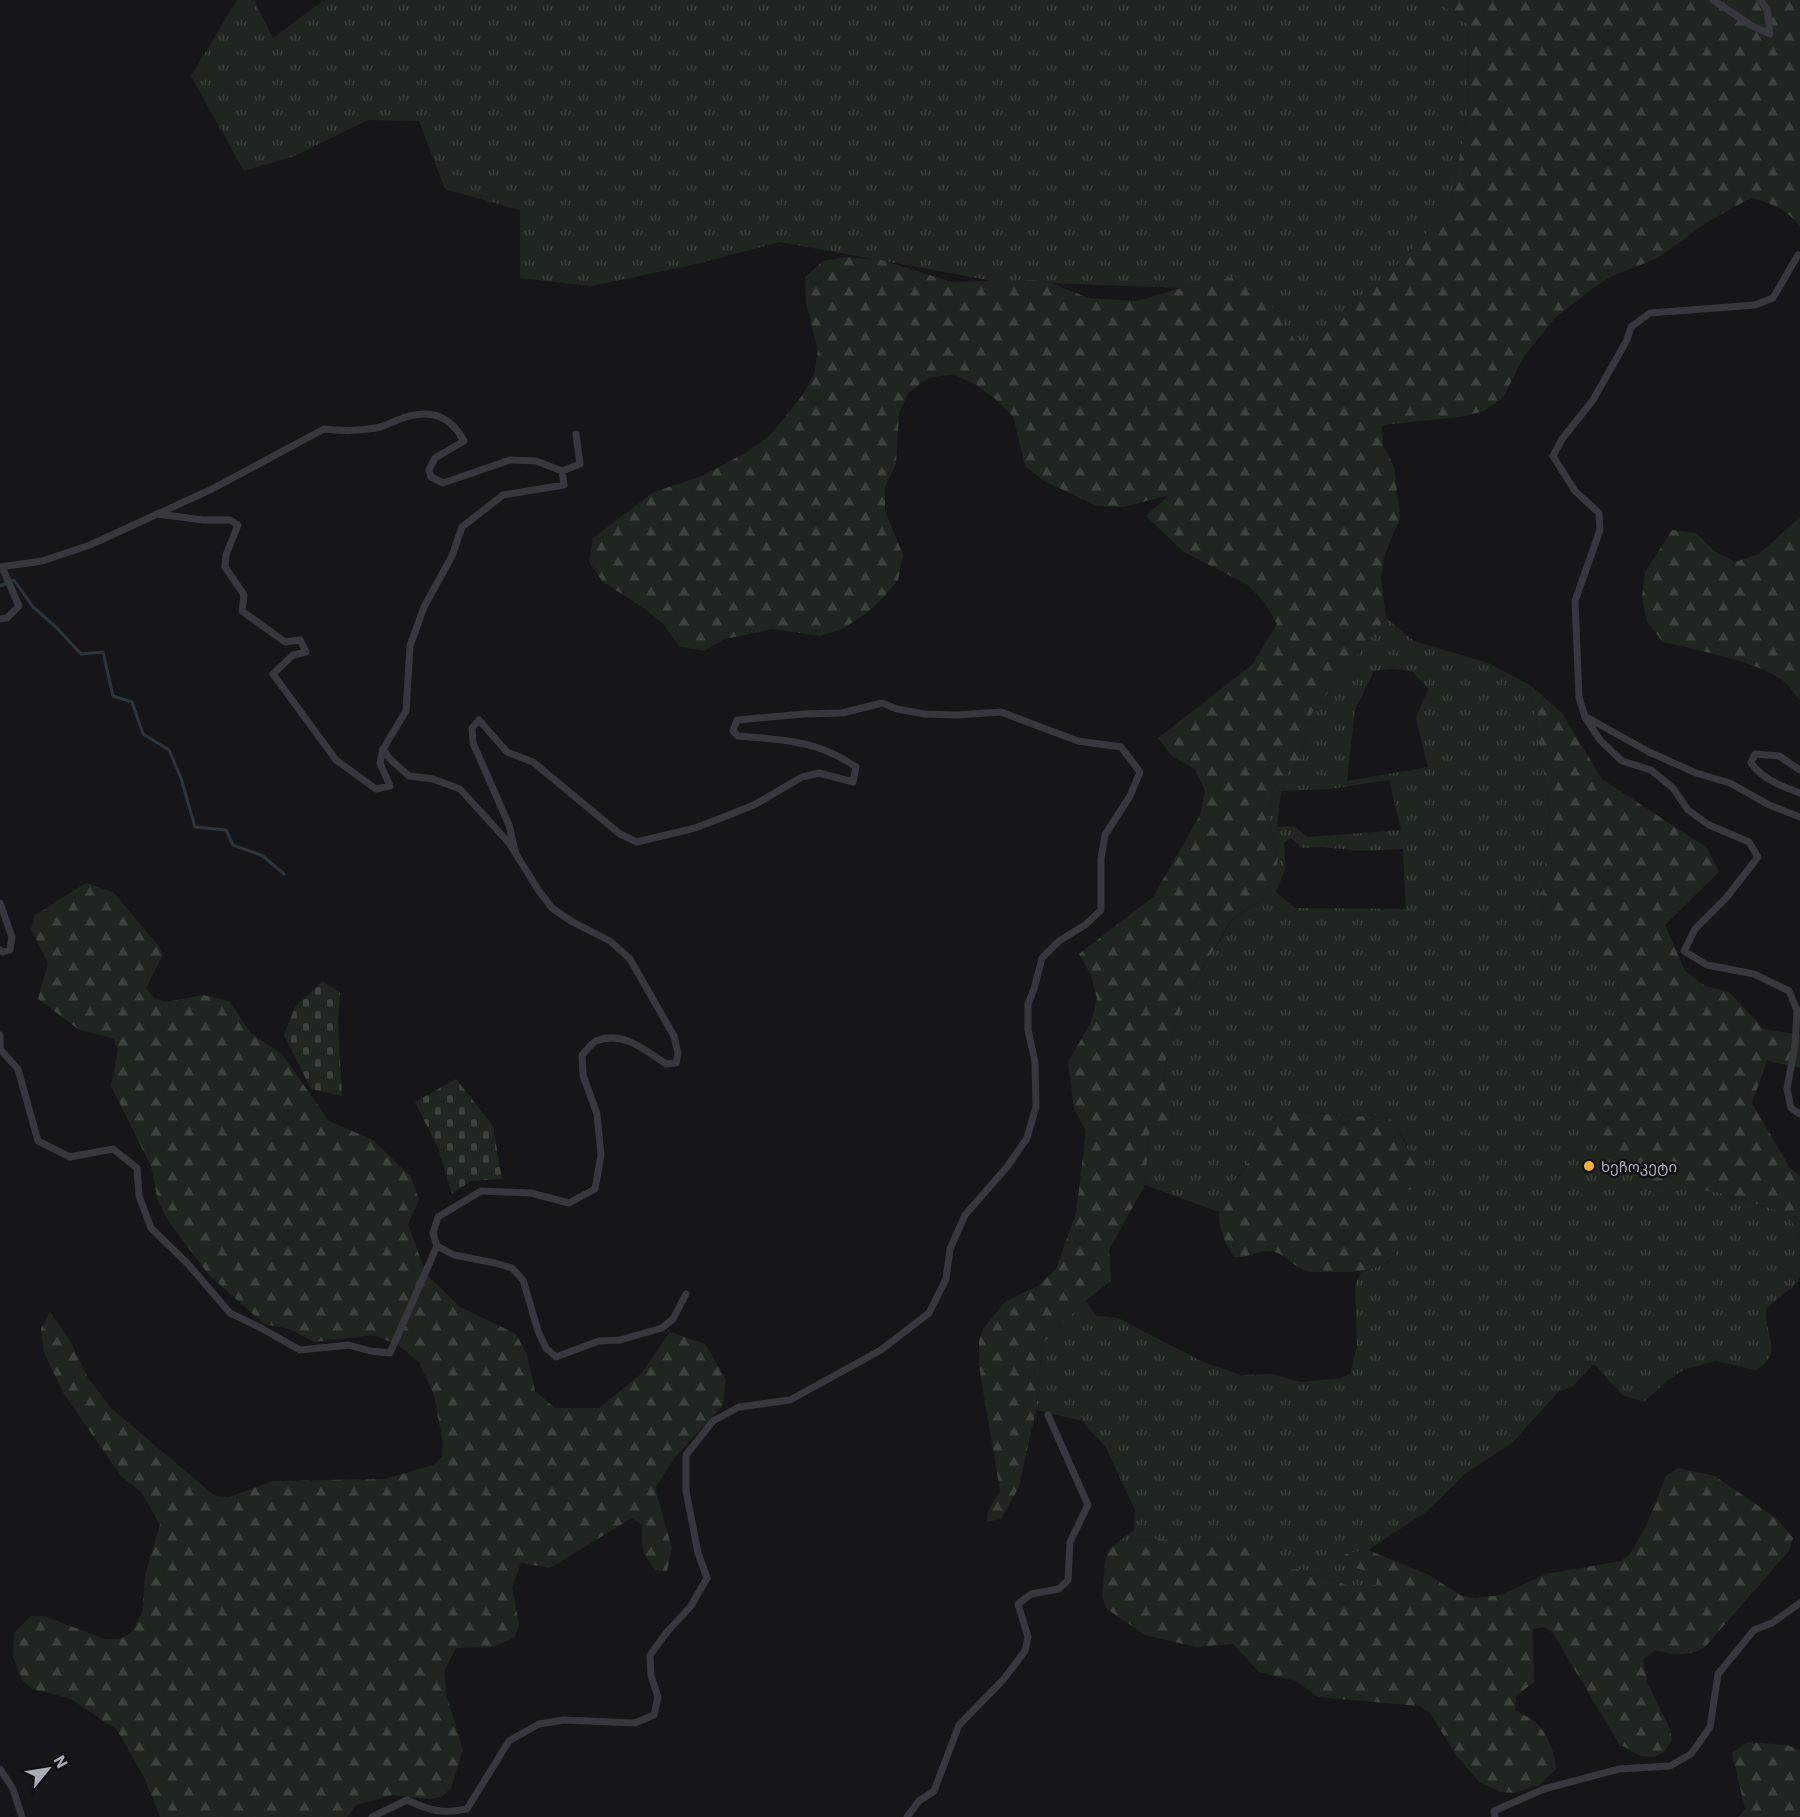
<svg xmlns="http://www.w3.org/2000/svg" width="1800" height="1817" font-family="'IBM Plex Sans','Noto Sans Georgian',sans-serif">
  <defs>
    <pattern id="grass-tufts" width="24" height="20" patternUnits="userSpaceOnUse" patternTransform="scale(1.5)"><rect width="24" height="20" fill="#1e261f"/><path d="M3 7l-1-3M5 7V3M7 7l1-3M15 17l-1-3M17 17v-4M19 17l1-3" fill="none" stroke="#3c433d"/></pattern>
    <pattern id="forest-firs" width="22" height="20" patternUnits="userSpaceOnUse" patternTransform="scale(1.5)"><rect width="22" height="20" fill="#1e261f"/><path d="M5 1l3.5 6h-7zM16 11l3.5 6h-7z" fill="#3c433d"/></pattern>
    <pattern id="cemetery-stones" width="16" height="16" patternUnits="userSpaceOnUse" patternTransform="scale(1.5)"><rect width="16" height="16" fill="#1e261f"/><path d="M2 7V4a2 2 0 0 1 4 0v3zM10 15v-3a2 2 0 0 1 4 0v3z" fill="#3c433d"/></pattern>
  </defs>
  <rect width="100%" height="100%" fill="#161618"/>
  <g fill="url(#grass-tufts)" fill-rule="evenodd">
    <path d="M237,0H254L273,38L324,0H1434L1469,25L1468,111L1450,208L1377,286L1304,354L1250,276L1181,288L993,281L780,242L688,266L591,286L520,278V210L445,189L419,121L368,120L292,157L244,171L191,76Z"/>
    <path d="M1386,618L1414,641L1488,663L1530,685L1550,811L1541,908L1618,983L1621,1011L1580,1064L1576,1091L1644,1183L1718,1192L1789,1214L1800,1237V1277L1797,1283L1766,1309C1763,1334 1786,1354 1755,1370L1716,1361L1685,1369L1668,1380L1644,1402L1622,1395L1594,1364L1572,1387L1559,1391L1512,1443L1466,1473L1426,1512L1368,1550L1345,1554L1378,1574L1376,1586L1352,1587L1301,1569L1286,1570L1277,1561L1234,1543L1155,1539L1118,1542L1134,1530L1135,1510L1106,1448L1082,1421L1036,1410L1042,1344L1086,1300L1096,1316L1118,1318L1201,1361L1241,1375L1271,1374L1300,1382L1341,1378L1350,1374L1357,1346L1355,1285L1361,1272L1389,1262L1397,1243V1222L1407,1145L1397,1127L1391,1120L1381,1115L1351,1117L1319,1113L1289,1112L1278,1116L1264,1134L1243,1171L1236,1178L1221,1203L1219,1212L1145,1185L1149,1134L1170,1121L1173,1109L1164,1085L1166,1058L1184,999L1233,919L1268,896L1278,858L1268,816L1273,788L1299,760L1312,713ZM1391,669L1412,671L1428,689L1416,718L1428,767L1347,781L1355,710L1374,671ZM1389,780L1401,830L1307,837L1295,826L1277,827L1281,791L1330,789ZM1291,838L1302,848L1321,847L1362,851L1403,849L1406,909L1295,908L1276,892L1285,870L1284,842Z"/>
  </g>
  <g fill="url(#forest-firs)">
    <path d="M1434,0H1800V226C1786,209 1772,203 1751,198L1709,221L1656,259L1612,276L1592,289L1555,318L1524,356L1503,398L1484,411L1460,417L1382,425L1383,445L1394,467L1400,518L1385,554L1381,578L1386,618L1312,713L1299,760L1273,788L1268,816L1278,858L1275,885L1268,896L1232,919L1184,999L1166,1058L1164,1085L1173,1109L1170,1121L1149,1134L1145,1185L1109,1250L1111,1281L1086,1300L1042,1344L1036,1410L1019,1487L1001,1519L987,1522L988,1511L1000,1491L979,1366V1341L983,1329L1006,1301L1038,1286L1056,1269L1076,1213L1086,1131L1074,1109L1068,1062L1091,1022L1097,999L1091,975L1079,954L1153,897L1200,815L1205,791L1195,769L1173,757L1158,738L1252,665L1277,624L1265,603L1248,585L1184,552L1146,516L1169,495L1124,507L1097,506L1044,481L1025,466L1013,416L995,399L976,385L953,374L929,378L909,392L899,413L896,464L885,487V511L903,555L898,580L882,599L864,615L842,629L820,636L773,629L725,639L704,651L679,646L664,625L645,609L602,581L589,562L593,538L654,492L702,476L747,452L769,436L785,417L801,397L814,375L818,350L806,303L805,277L823,261L846,257L881,260L952,282L1043,280L1089,298L1137,301L1181,288L1263,271L1251,276L1304,354L1377,286L1450,208L1468,111L1469,25Z"/>
    <path d="M1800,517V701C1796,696 1791,688 1786,683C1764,663 1693,649 1663,642L1647,622L1642,597L1645,572L1672,530L1696,533L1714,551L1735,562L1759,554Z"/>
    <path d="M1530,685L1562,713L1602,779L1707,848L1719,872L1665,925L1685,971L1705,986L1729,992L1764,1029L1800,1035V1068L1767,1061L1752,1103L1790,1168L1800,1176V1237L1789,1214L1718,1192L1644,1183L1590,1133L1576,1091L1580,1063L1621,1011L1618,983L1541,908L1550,811Z"/>
    <path d="M86,883L113,892L158,945L163,955L146,988L154,998L165,1002L203,995L229,1001L251,1033L282,1054L329,1121L373,1140L411,1177L419,1200L408,1224L426,1274L460,1307L516,1334L527,1355L535,1391L555,1408H599L641,1374L670,1332L705,1344L726,1379L723,1405L676,1456L655,1488L672,1548L667,1572L655,1570C640,1550 642,1549 642,1525L632,1518L550,1568L521,1563L512,1587L519,1624L515,1637L493,1647L456,1648L444,1671L447,1696L463,1750L451,1788L441,1797L429,1799L392,1795L356,1805L347,1817H160L144,1777L117,1730L71,1699L32,1689L23,1681L13,1657L14,1633L31,1616H43L106,1639H119L131,1633L142,1613L145,1576L160,1524L141,1492L121,1476L64,1394L44,1353L41,1328L50,1312L71,1342L88,1378L112,1409L215,1496L229,1497L273,1481L385,1479L433,1465L442,1457L443,1444L434,1395L419,1362L398,1345L374,1335L314,1342L289,1329L264,1324L209,1275L169,1222L158,1202L151,1166L111,1086L118,1050L114,1039L78,1029L38,999L48,963L31,929L34,916Z"/>
    <path d="M1289,1112L1320,1113L1351,1117L1381,1115L1391,1120L1397,1127L1419,1171L1413,1189L1402,1191L1396,1254C1380,1273 1353,1272 1330,1272C1321,1272 1311,1273 1302,1269C1292,1265 1286,1255 1275,1252C1260,1248 1250,1259 1234,1257C1226,1246 1218,1227 1219,1213C1220,1195 1235,1184 1244,1169C1255,1153 1262,1132 1276,1118C1280,1114 1285,1113 1289,1112Z"/>
    <path d="M1678,1468L1715,1476L1776,1518L1793,1538L1789,1551L1704,1648C1688,1656 1672,1656 1656,1650L1643,1659L1648,1684L1670,1729L1672,1741L1664,1752L1654,1757L1641,1756L1619,1744L1554,1635L1545,1627L1533,1629L1534,1682L1516,1696L1515,1710C1521,1714 1529,1717 1535,1722C1548,1733 1555,1753 1556,1769L1538,1786L1514,1793L1501,1792L1479,1782L1456,1755L1430,1713L1419,1706L1318,1697L1296,1681L1259,1672L1233,1644L1196,1647L1145,1635L1107,1609L1102,1597L1105,1561L1109,1549L1118,1542L1155,1539L1234,1543L1277,1561L1286,1570L1301,1569L1352,1587L1376,1585L1378,1574L1343,1565L1345,1554L1368,1550L1429,1575L1462,1596L1476,1598L1501,1595L1546,1574L1621,1561L1630,1554L1648,1522L1666,1476Z"/>
    <path d="M1748,1742L1787,1745L1800,1750V1817H1738L1745,1809L1732,1753Z"/>
  </g>
  <g fill="url(#cemetery-stones)">
    <path d="M323,981L340,993L338,1021L342,1096L311,1089L284,1035L295,1007Z"/>
    <path d="M456,1079L493,1126L502,1179L471,1181L452,1194L438,1148L415,1102Z"/>
  </g>
  <g fill="none" stroke-linecap="round" stroke-linejoin="round">
    <path stroke="#2c353c" stroke-width="3" d="M0,586L14,580L33,607L56,627L81,654L103,652L113,696L132,702L143,734L169,750L181,778L195,827L226,830L233,845L263,856L284,874"/>
    <g stroke="#37383d" stroke-width="7">
      <path d="M1713,0L1752,26L1770,34L1767,9L1760,0"/>
      <path d="M1798,255L1773,298L1755,305L1650,313L1631,327L1627,340L1593,400L1562,439L1553,456L1575,491L1599,513L1600,530L1575,601L1579,697L1585,717L1600,740L1622,761L1651,770L1673,788L1688,810L1709,825L1749,842L1758,857L1726,898L1695,929L1684,951L1707,965L1754,974L1789,991L1797,1010L1795,1045L1787,1089L1791,1108L1800,1114"/>
      <path d="M576,434L580,464L562,471L564,485L503,495L462,527L452,556L424,607L410,646L406,711L383,749L390,759L409,776L433,779L460,789L509,843L539,891L552,908L571,921L610,941L630,959L674,1036L678,1053L676,1063L666,1064C645,1050 622,1030 596,1041C591,1044 586,1051 582,1055L583,1075L597,1114L601,1155L595,1189L569,1203L531,1193L481,1191L438,1217L433,1233L437,1246L454,1255L495,1263L512,1268L523,1280L538,1331L546,1348L556,1357L599,1341L620,1340L662,1328L673,1319L686,1294"/>
      <path d="M157,514L203,520H230L238,525L226,555L225,567L244,595L242,611L285,642L300,640L306,652L293,655L273,674L336,760L376,789L390,786L380,763L383,749"/>
      <path d="M0,567L42,561L90,545L212,489L324,429C341,431 359,431 376,428C386,426 396,420 406,417C433,409 451,417 464,441L435,458L429,470L431,477L443,483L510,460L536,461L562,471"/>
      <path d="M0,619L7,618L19,606L2,567"/>
      <path d="M1588,718L1649,752L1696,773L1730,783L1769,805L1800,817"/>
      <path d="M1800,770L1779,756L1755,754L1751,763C1764,780 1781,786 1800,793"/>
      <path d="M0,903L12,937L10,950L3,952L0,950"/>
      <path d="M0,1035V1051"/>
      <path d="M0,1049L18,1069L38,1141L70,1157L113,1149L137,1168L139,1196L151,1228L188,1264L230,1313L261,1328L300,1350L349,1345L370,1351L390,1353L437,1246"/>
      <path d="M0,1769L13,1789L22,1817"/>
      <path d="M372,1817L407,1800C431,1811 441,1814 467,1809L509,1741L539,1724L564,1720L635,1723L654,1715L658,1697L651,1676L650,1655L667,1632L691,1606L707,1578L698,1553L686,1491V1455L713,1421L739,1407L790,1400L881,1350L929,1313L946,1279L950,1249L965,1215L1007,1167L1027,1138L1036,1107L1035,1062L1028,1030V1004L1034,989L1042,958L1059,941L1085,925L1101,910V859L1105,835L1130,796L1140,772L1121,747L1078,741L1001,712L957,715L925,714L897,709L882,703L842,713L804,714L737,720L733,731L738,736C783,740 817,740 856,767L853,782L819,773L802,777L754,805L711,822L695,828L637,842L620,834L533,762L507,752L479,720L472,728L473,743L509,825L516,854"/>
      <path d="M907,1817L919,1801L934,1791L959,1725L1003,1680L1025,1651L1028,1637L1018,1604L1031,1594L1059,1589L1068,1580L1070,1542L1088,1505L1048,1415"/>
      <path d="M1495,1817L1494,1811L1544,1789L1619,1769L1670,1766L1691,1754L1710,1727L1718,1674L1754,1630L1772,1623L1800,1603"/>
    </g>
  </g>
  <circle fill="#f2b134" stroke="#111113" stroke-width="2" cx="1589" cy="1166" r="6"/>
  <g text-anchor="middle" dominant-baseline="central" stroke-width="5" stroke-linejoin="round" paint-order="stroke">
    <g font-size="15" fill="#a8adb8" stroke="#111113" text-anchor="start">
      <text x="1601" y="1166">ხეჩოკეტი</text>
    </g>
  </g>
  <g transform="translate(48 1769) rotate(60)" stroke="#111113" stroke-width="4.5" paint-order="stroke">
  <path d="M0-4.5L10 22L0 15L-10 22Z" fill="#a8adb8"/>
  <text y="-9" font-size="16" font-weight="bold" text-anchor="middle" fill="#a8adb8">N</text>
  </g>
</svg>
